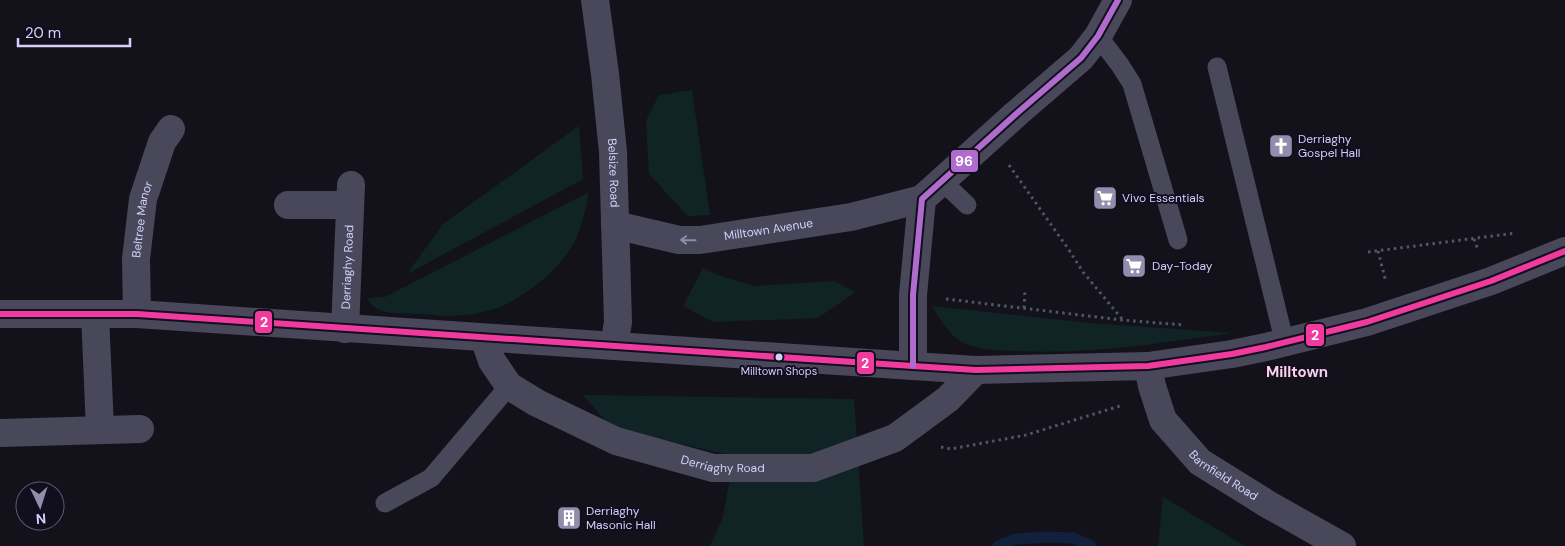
<svg xmlns="http://www.w3.org/2000/svg" width="1565" height="546" font-family="'DM Sans',sans-serif">
  <rect width="100%" height="100%" fill="#13121a"/>
  <g fill="#112425">
    <path d="M692,90L710,215L688,216L649,174L646,121L659,95Z"/>
    <path d="M579,126L583,179L407,274L443,224Z"/>
    <path d="M589,192C585,210 582,229 572,246C557,271 531,292 504,305C490,312 469,315 453,316C440,316 427,314 415,314C398,313 376,316 367,298L385,297Z"/>
    <path d="M703,268L720,276L754,286L834,281L855,292L818,318L713,322L683,306Z"/>
    <path d="M932,306L1090,323L1232,333C1161,343 1088,355 1016,351C998,350 980,351 964,343C949,336 940,319 932,306Z"/>
    <path d="M583,395L854,399L864,546H710L723,517L734,456L612,428Z"/>
    <path d="M1163,497L1245,546H1158Z"/>
  </g>
  <g fill="none" stroke-linecap="round" stroke-linejoin="round">
    <path stroke="#11203b" stroke-width="11" d="M998,546L1015,539L1048,537L1074,538L1091,546"/>
    <g stroke="#4c5863" stroke-width="3" stroke-dasharray="2.5 4" stroke-linecap="butt">
      <path d="M1009,165L1069,250L1083,272L1122,319"/>
      <path d="M1474,239L1478,250"/>
      <path d="M1378,251L1386,282"/>
      <path d="M1368,252L1516,233"/>
      <path d="M946,299L1122,320L1185,325"/>
      <path d="M1024,308L1025,291"/>
      <path d="M941,447L951,449L1026,435L1123,405"/>
    </g>
    <g stroke="#49475a" stroke-width="19">
      <path d="M1098,36L1120,65L1132,84L1178,240"/>
      <path d="M1217,67L1285,344"/>
      <path d="M942,181L967,205"/>
      <path d="M385,503L431,478L509,386"/>
    </g>
    <g stroke="#49475a" stroke-width="28">
      <path d="M288,205H350"/>
      <path id="s1" d="M615,225L679,240H700L851,217L922,199"/>
      <path d="M95,314L100,429"/>
      <path id="s2" d="M137,314L136,259L143,199L162,142L171,129"/>
      <path id="s3" d="M345,329L351,185"/>
      <path id="s4" d="M484,338L492,361L509,386L537,403L616,441L713,468H813L895,438L948,399L976,370"/>
      <path d="M913,366V295L922,199L1016,114L1081,58L1098,36L1118,0"/>
      <path id="s5" d="M1148,366L1152,386L1163,420L1200,462L1269,505L1342,546"/>
      <path d="M0,433L140,429"/>
    </g>
    <g stroke="#49475a" stroke-width="28">
      <path id="s6" d="M595,0L605,74L613,152L618,322L614,346"/>
      <path d="M0,314H137L913,366L976,370L1148,366L1232,354L1266,347L1367,322L1491,281L1565,251"/>
    </g>
    <defs>
      <path id="bus-1" d="M0,314H137L913,366L976,370L1148,366L1232,354L1266,347L1367,322L1491,281L1565,251"/>
      <path id="bus-2" d="M913,366V295L922,199L1016,114L1081,58L1098,36L1118,0"/>
    </defs>
    <use href="#bus-1" stroke="#110e1d" stroke-width="10"/>
    <use href="#bus-2" stroke="#110e1d" stroke-width="10"/>
    <use href="#bus-1" stroke="#f13a9d" stroke-width="6"/>
    <use href="#bus-2" stroke="#b06ccc" stroke-width="6"/>
  </g>
  <defs><path id="oneway-shaft" d="M-6 0H5M1.5-3L5.5 0L1.5 3" fill="none" stroke-width="1.6" stroke-linecap="round" stroke-linejoin="round" transform="scale(1.25)"/></defs>
  <use stroke="#8f8baa" href="#oneway-shaft" transform="translate(688 240) rotate(-179)"/>
  <defs>
    <symbol id="church-square" viewBox="-11 -11 22 22"><rect x="-9" y="-9" width="18" height="18" rx="4" fill="#918dac" stroke="#110e1d"/><path d="M-1.2-6h2.4v3.5h3.3v2.4h-3.3V6h-2.4V-.1h-3.3v-2.4h3.3Z" fill="#fff"/></symbol>
    <symbol id="supermarket-square" viewBox="-11 -11 22 22"><rect x="-9" y="-9" width="18" height="18" rx="4" fill="#918dac" stroke="#110e1d"/><path d="M-6-5.5h2.5l.6 2H6L4.5 2H-2.5L-4.4-4H-6ZM-1.5 3.2a1.3 1.3 0 1 0 .1 0ZM3 3.2a1.3 1.3 0 1 0 .1 0Z" fill="#fff"/></symbol>
    <symbol id="building-square" viewBox="-11 -11 22 22"><rect x="-9" y="-9" width="18" height="18" rx="4" fill="#918dac" stroke="#110e1d"/><path d="M-4-6H4V6H1V3H-1V6H-4ZM-2.5-4.3h1.7v1.8h-1.7ZM.8-4.3h1.7v1.8H.8ZM-2.5-1h1.7V.8h-1.7ZM.8-1h1.7V.8H.8Z" fill="#fff"/></symbol>
  </defs>
  <g fill-rule="evenodd">
    <use href="#church-square" x="1267" y="132" width="28" height="28"/>
    <use href="#supermarket-square" x="1091" y="184" width="28" height="28"/>
    <use href="#supermarket-square" x="1120" y="252" width="28" height="28"/>
    <use href="#building-square" x="555" y="504" width="28" height="28"/>
  </g>
  <circle fill="#d5cffb" stroke="#110e1d" stroke-width="2" cx="779" cy="357" r="4.5"/>
  <g text-anchor="middle" dominant-baseline="central" stroke-width="4" stroke-linejoin="round" paint-order="stroke">
    <g font-size="11" fill="#d5cffb" stroke="#110e1d">
      <text x="779" y="371">Milltown Shops</text>
    </g>
    <g font-size="12" fill="#d5cffb" stroke="#110e1d" text-anchor="start">
      <text x="1298" y="139">Derriaghy<tspan x="1298" dy="14">Gospel Hall</tspan></text>
      <text x="1122" y="198">Vivo Essentials</text>
      <text x="1152" y="266">Day-Today</text>
      <text x="586" y="511">Derriaghy<tspan x="586" dy="14">Masonic Hall</tspan></text>
    </g>
    <g font-size="12" fill="#d5cffb" stroke="#110e1d">
      <text stroke="none"><textPath href="#s6" startOffset="174">Belsize Road</textPath></text>
      <text stroke="none"><textPath href="#s2" startOffset="95">Beltree Manor</textPath></text>
      <text stroke="none"><textPath href="#s1" startOffset="156">Milltown Avenue</textPath></text>
      <text stroke="none"><textPath href="#s3" startOffset="62">Derriaghy Road</textPath></text>
      <text stroke="none"><textPath href="#s4" startOffset="285">Derriaghy Road</textPath></text>
      <text stroke="none"><textPath href="#s5" startOffset="139">Barnfield Road</textPath></text>
    </g>
    <g font-size="15" font-weight="bold" fill="#fbd0ea" stroke="#110e1d">
      <text x="1297" y="372">Milltown</text>
    </g>
  </g>
  <g stroke="#110e1d" stroke-width="2">
    <rect x="950" y="149" width="29" height="24" rx="5" fill="#b06ccc"/>
    <rect x="254" y="310" width="19" height="24" rx="5" fill="#f13a9d"/>
    <rect x="1305" y="323" width="20" height="24" rx="5" fill="#f13a9d"/>
    <rect x="856" y="351" width="19" height="24" rx="5" fill="#f13a9d"/>
  </g>
  <g font-size="14" text-anchor="middle" font-weight="bold" fill="#fff">
    <text x="964" y="166">96</text>
    <text x="264" y="327">2</text>
    <text x="1315" y="340">2</text>
    <text x="865" y="368">2</text>
  </g>
  <g transform="translate(40 506) rotate(176)"><circle r="24" fill="#110e1d" stroke="#5f5b76"/>
  <path d="M0-4L9 19L0 12L-9 19Z" fill="#918dac"/>
  <text y="-8" font-size="14" font-weight="bold" text-anchor="middle" fill="#d5cffb">N</text>
  </g>
  <path d="M18 38v8h112v-8" fill="none" stroke="#d5cffb" stroke-width="2.5"/>
  <text x="25" y="38" font-size="15" fill="#d5cffb" stroke="#110e1d" stroke-width="4" paint-order="stroke">20 m</text>
</svg>
